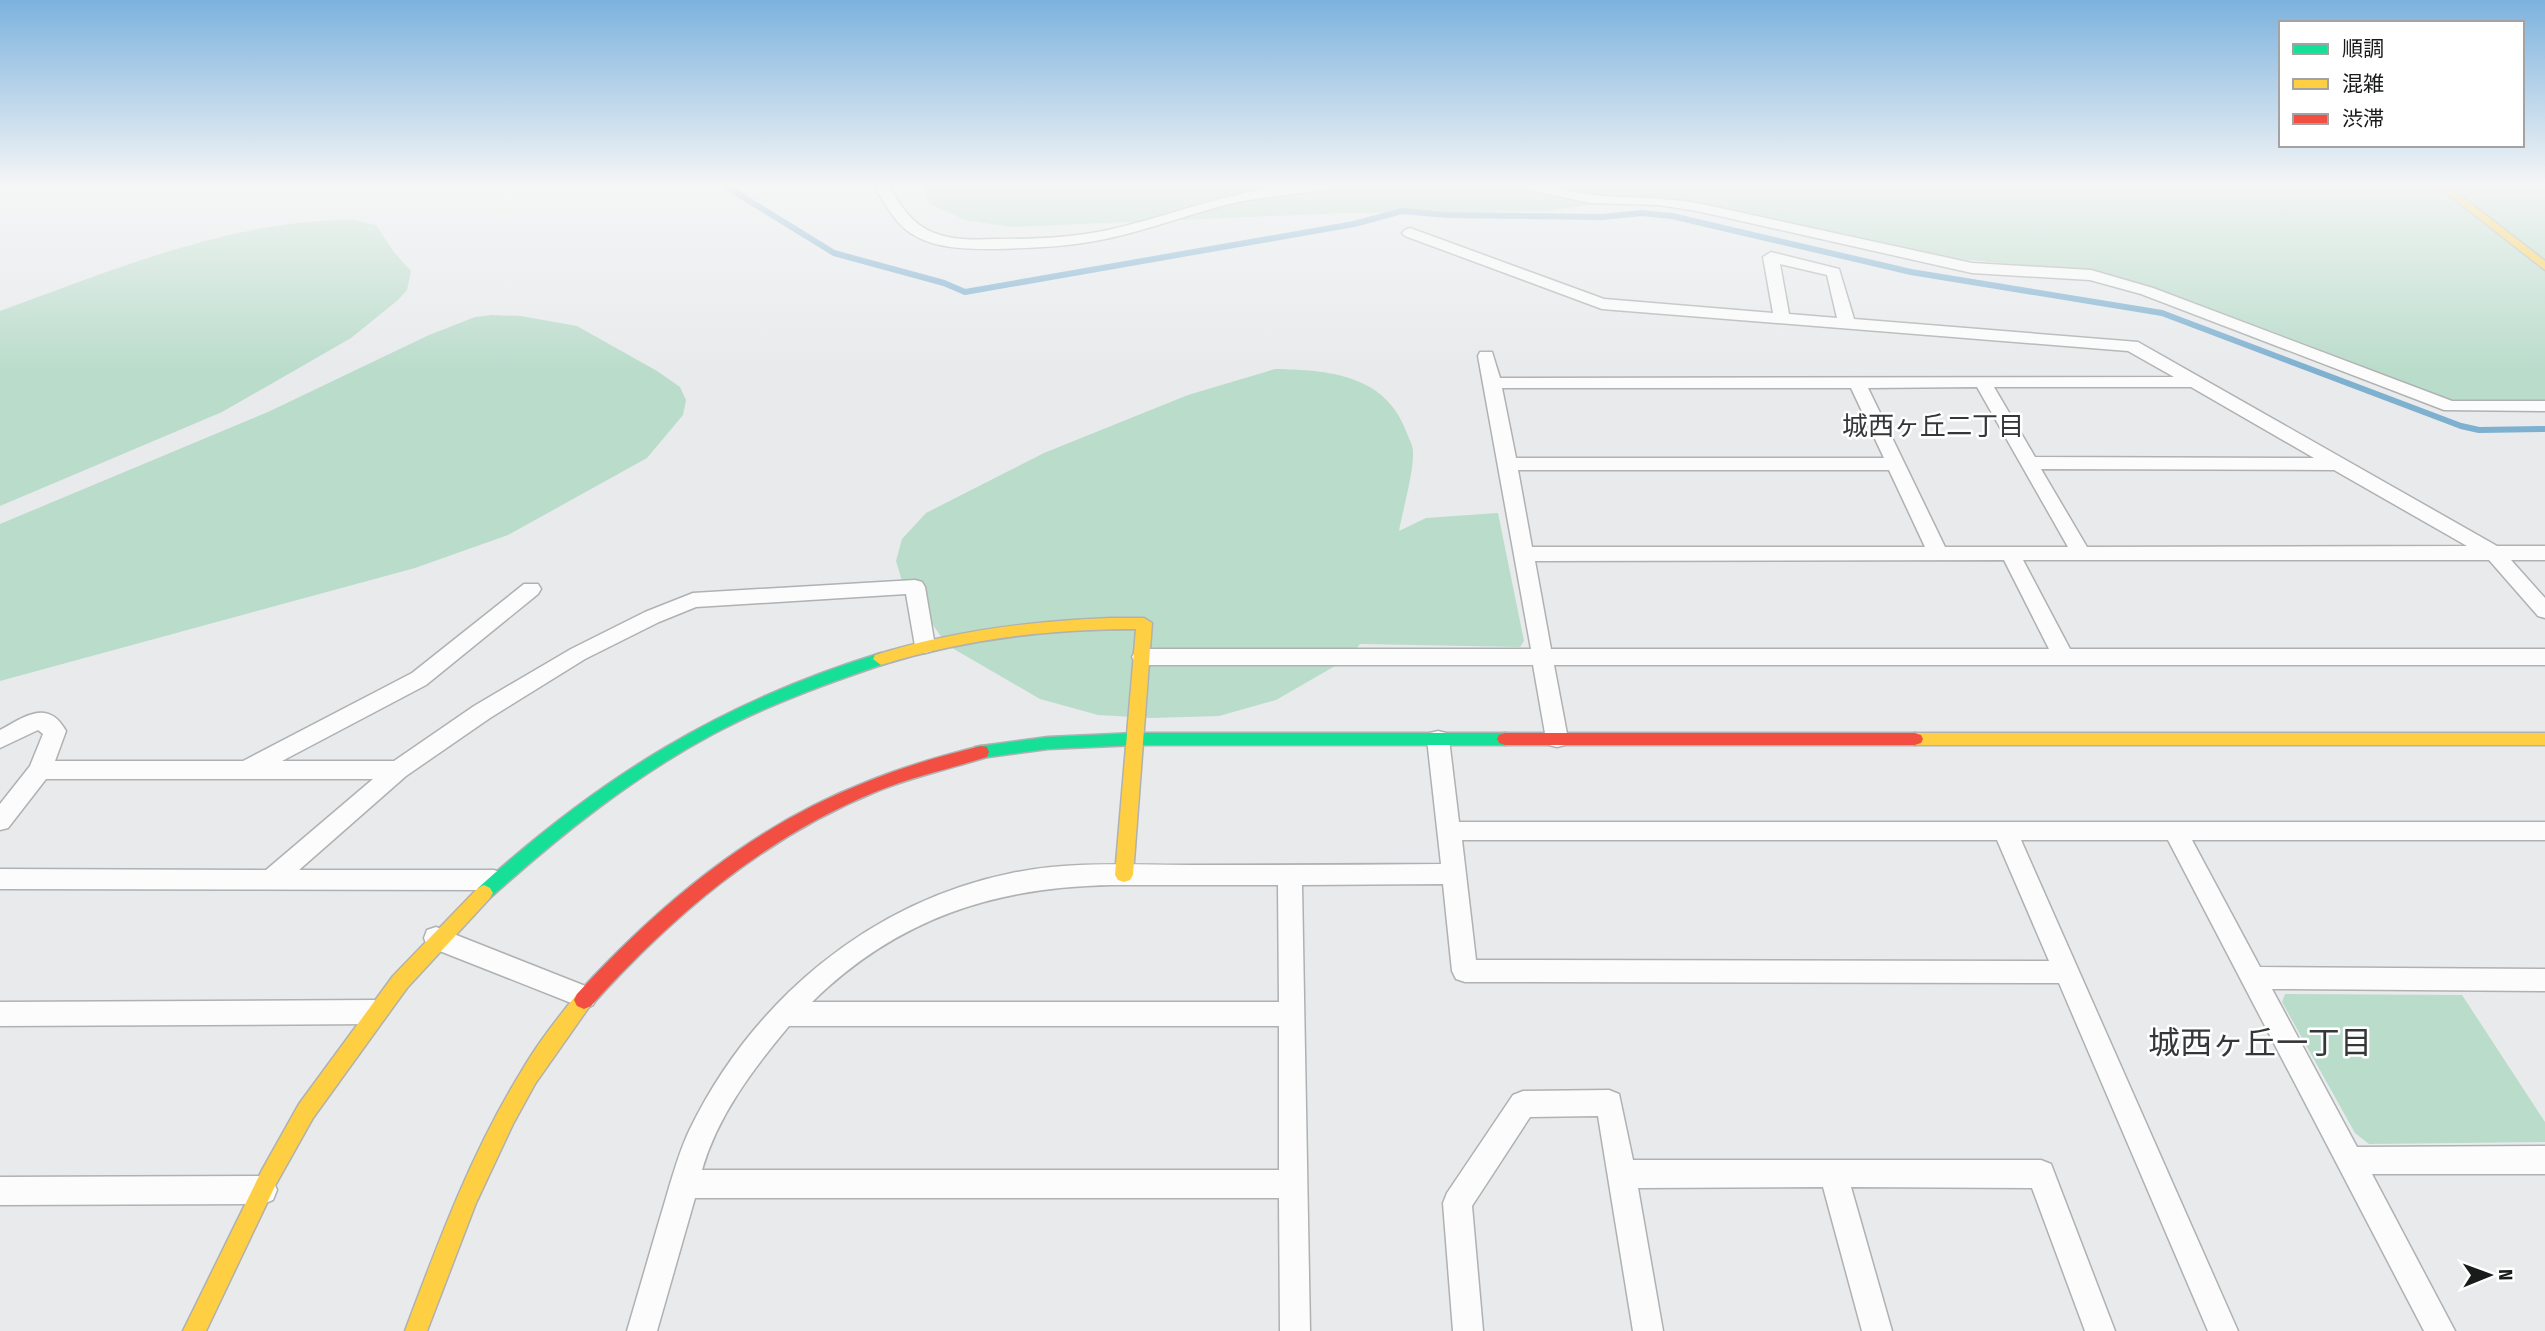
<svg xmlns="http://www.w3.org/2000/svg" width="2545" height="1331" font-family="'Fira Sans Condensed','Noto Sans JP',sans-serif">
  <rect width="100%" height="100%" fill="#e8eaec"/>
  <g fill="#badccb">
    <path d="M925,184H2545V403L2445,401L2170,297L2068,270L1919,255L1694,204L1629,199L1549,211L1347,213L1010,227L965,220L928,203Z"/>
    <path d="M354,220L376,225L393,251L411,271L407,290L398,300L351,338L222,412L0,506V311C113,270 233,219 354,220Z"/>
    <path d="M491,315L521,316L577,326L657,371L680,387L686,400L683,415L647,458L508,535L415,568L0,681V524L268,412L429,335L475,317Z"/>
    <path d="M1275,369C1327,370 1385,374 1406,431C1408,437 1413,445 1413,451C1414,471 1403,509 1399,531L1426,518L1498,513L1524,641L1520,647L1360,644L1349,658L1276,700L1219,716L1151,718L1098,715L1040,699L947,645L902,581L896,561L902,539L926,513L1044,453L1188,395Z"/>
    <path d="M2285,994L2462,995L2545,1122V1142L2369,1144L2355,1133L2282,1002Z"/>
  </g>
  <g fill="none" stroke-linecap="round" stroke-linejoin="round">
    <path stroke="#7eb0d0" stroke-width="6" d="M722,184L834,253L944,283L965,292L1354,224L1402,211L1448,215L1602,217L1641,213L1672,216L1911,272L2162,313L2461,426L2479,430L2545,429"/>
    <defs>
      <g id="street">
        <path d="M873,184H887C898,200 907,218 924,228C946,241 972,240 997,239C1034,239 1071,238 1108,230C1188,212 1257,179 1341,184C1335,190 1255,198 1238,202C1193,212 1150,230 1105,239C1068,247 1031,248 994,249C967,249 936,249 912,234C894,223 884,201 873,184Z"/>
        <path d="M1516,184C1543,182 1566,192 1592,195C1627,198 1662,197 1697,203L1972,263L2091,270L2153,288L2452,401H2545V411L2444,410L2141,294L2090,280L1972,273L1697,211L1659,205L1590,203L1518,187Z"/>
        <path d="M1410,228L1604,299L1773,313L1763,257L1771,252L1839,269L1854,319L2138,342L2497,546H2545V560H2511L2545,598V618L2538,616L2489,560H2023L2070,649H2545V665H1554L1568,739L1565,745L1557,747L1549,745L1546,739L1533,665H1142L1135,662L1132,657L1135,652L1142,649H1531L1478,356L1480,352H1492L1500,378L2174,377L2128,351L1602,309L1405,236L1402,233L1405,230ZM1780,264L1827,275L1837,318L1789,314ZM1977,387L2068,547H1945L1868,388ZM1994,387H2191L2314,458L2035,457ZM1502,388H1851L1884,458H1516ZM2041,469L2334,470L2467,546L2087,547ZM1518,470H1889L1925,547H1532ZM2004,560L2049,649H1551L1535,561Z"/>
        <path d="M915,580L922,582L925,587L935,646L932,651L925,653L918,651L915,646L906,594L696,607L659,622L585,659L490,718L406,776L299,870H494L502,873L506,880L502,887L494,890L0,889V869L266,870L373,779H46L8,828L0,830V804L30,766L43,734L38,730L0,748V730C24,717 48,698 66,731L55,761H243L412,673L524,584H538L541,589L538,594L426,685L282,761H394L474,706L571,649L645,612L693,593Z"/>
        <path d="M1438,731L1446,733L1449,739L1459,822H2545V840H2192L2260,967L2545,969V991L2272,989L2357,1147L2545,1146V1174H2372L2455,1331H2424L2168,840H2021L2238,1331H2208L2059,983L1465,982L1456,979L1452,971L1443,884L1302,885L1310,1331H1280L1279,1198H695L657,1331H627C638,1293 649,1256 660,1218C669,1189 676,1159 689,1131C751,1002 869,902 1012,873C1070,861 1130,865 1189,865C1273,865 1357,865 1441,864L1427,739L1430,733ZM1462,840H1997L2049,961L1476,960ZM1112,885H1278L1279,1002H812C898,918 995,887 1112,885ZM789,1026H1279V1170H702C718,1115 753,1069 789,1026Z"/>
        <path d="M436,927L593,989L597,997L593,1005L584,1008L427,946L424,938L427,930Z"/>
        <path d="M374,1000L383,1004L387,1012L383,1020L374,1024L0,1026V1002Z"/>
        <path d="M1609,1090L1619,1094L1633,1160H2041L2051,1164L2115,1331H2085L2032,1188L1851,1187L1892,1331H1862L1823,1187L1638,1188L1663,1331H1633L1598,1116L1530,1117L1472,1206L1483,1331H1453L1443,1203L1447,1193L1513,1095L1523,1091Z"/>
        <path d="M263,1176L273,1180L277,1190L273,1200L263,1204L0,1205V1177Z"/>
      </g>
      <g id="fast">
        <path d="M881,653L889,659L887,663C828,683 769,704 713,734C631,778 559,836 490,898L484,901L478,898L475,893L478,888C601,777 721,702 881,653Z"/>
        <path d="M1136,733H1505L1511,735L1513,739L1511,743L1505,745H1136L1048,749L981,758L975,757L973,752L975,747L981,746L1048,737Z"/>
      </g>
      <g id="slow">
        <path d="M2435,184H2446L2545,261V270Z"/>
        <path d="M1111,618H1144L1152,623L1133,875L1130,880L1124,882L1118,880L1115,875L1136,629C1048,629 965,639 881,665L873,659L875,655C953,631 1030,621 1111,618Z"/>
        <path d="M1915,733H2545V745H1915L1909,743L1907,739L1909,735Z"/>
        <path d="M484,885L490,888L493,893L490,898L407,988L313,1118L276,1184L206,1331H183L262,1170L299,1104L393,976L478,888Z"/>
        <path d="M584,991L591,994L594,1000L535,1084L513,1124L476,1203L427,1331H405C438,1243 471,1153 521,1072C537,1044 557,1019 577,994Z"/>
      </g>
      <g id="jam">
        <path d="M1505,733H1915L1921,735L1923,739L1921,743L1915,745H1505L1499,743L1497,739L1499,735Z"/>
        <path d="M981,746L987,747L989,752L987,757C949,769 911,777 875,792C763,838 671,917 591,1006L584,1009L577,1006L574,1000L577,994C658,906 751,827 864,783C902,767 941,756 981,746Z"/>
      </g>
    </defs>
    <use href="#street" stroke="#afb1b2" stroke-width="3"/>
    <use href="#fast" stroke="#afb1b2" stroke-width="3"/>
    <use href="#slow" stroke="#afb1b2" stroke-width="3"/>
    <use href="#jam" stroke="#afb1b2" stroke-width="3"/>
    <use href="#street" fill="#fcfcfc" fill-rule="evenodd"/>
    <use href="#fast" fill="#16e098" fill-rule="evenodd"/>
    <use href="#slow" fill="#ffcf43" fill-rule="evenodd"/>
    <use href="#jam" fill="#f24e42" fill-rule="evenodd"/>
  </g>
  <linearGradient id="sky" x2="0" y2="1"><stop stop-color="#7db2de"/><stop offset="0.5" stop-color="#f5f6f6"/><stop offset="1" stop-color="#f5f6f6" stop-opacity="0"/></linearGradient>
  <rect width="2545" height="370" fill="url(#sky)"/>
  <g text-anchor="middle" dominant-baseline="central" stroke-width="5" stroke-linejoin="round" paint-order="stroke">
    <g font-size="26" fill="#343638" stroke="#fff">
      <text x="1933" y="426">城西ヶ丘二丁目</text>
    </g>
    <g font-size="32" fill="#343638" stroke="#fff">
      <text x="2260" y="1043">城西ヶ丘一丁目</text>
    </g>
  </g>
  <rect x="2279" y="21" width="245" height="126" fill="#ffffff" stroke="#a3a3a3" stroke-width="2"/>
  <rect x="2293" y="44" width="35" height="10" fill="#16e098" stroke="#a3a3a3" stroke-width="2"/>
  <text x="2342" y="56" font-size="21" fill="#191a1a">順調</text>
  <rect x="2293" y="79" width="35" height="10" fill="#ffcf43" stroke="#a3a3a3" stroke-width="2"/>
  <text x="2342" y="91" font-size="21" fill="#191a1a">混雑</text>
  <rect x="2293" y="114" width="35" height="10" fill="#f24e42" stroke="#a3a3a3" stroke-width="2"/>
  <text x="2342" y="126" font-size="21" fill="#191a1a">渋滞</text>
  <g transform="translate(2489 1275) rotate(89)" stroke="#ffffff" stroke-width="5" paint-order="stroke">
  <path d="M0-5L12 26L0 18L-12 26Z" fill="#191a1a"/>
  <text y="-10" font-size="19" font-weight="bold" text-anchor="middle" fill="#191a1a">N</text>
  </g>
</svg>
